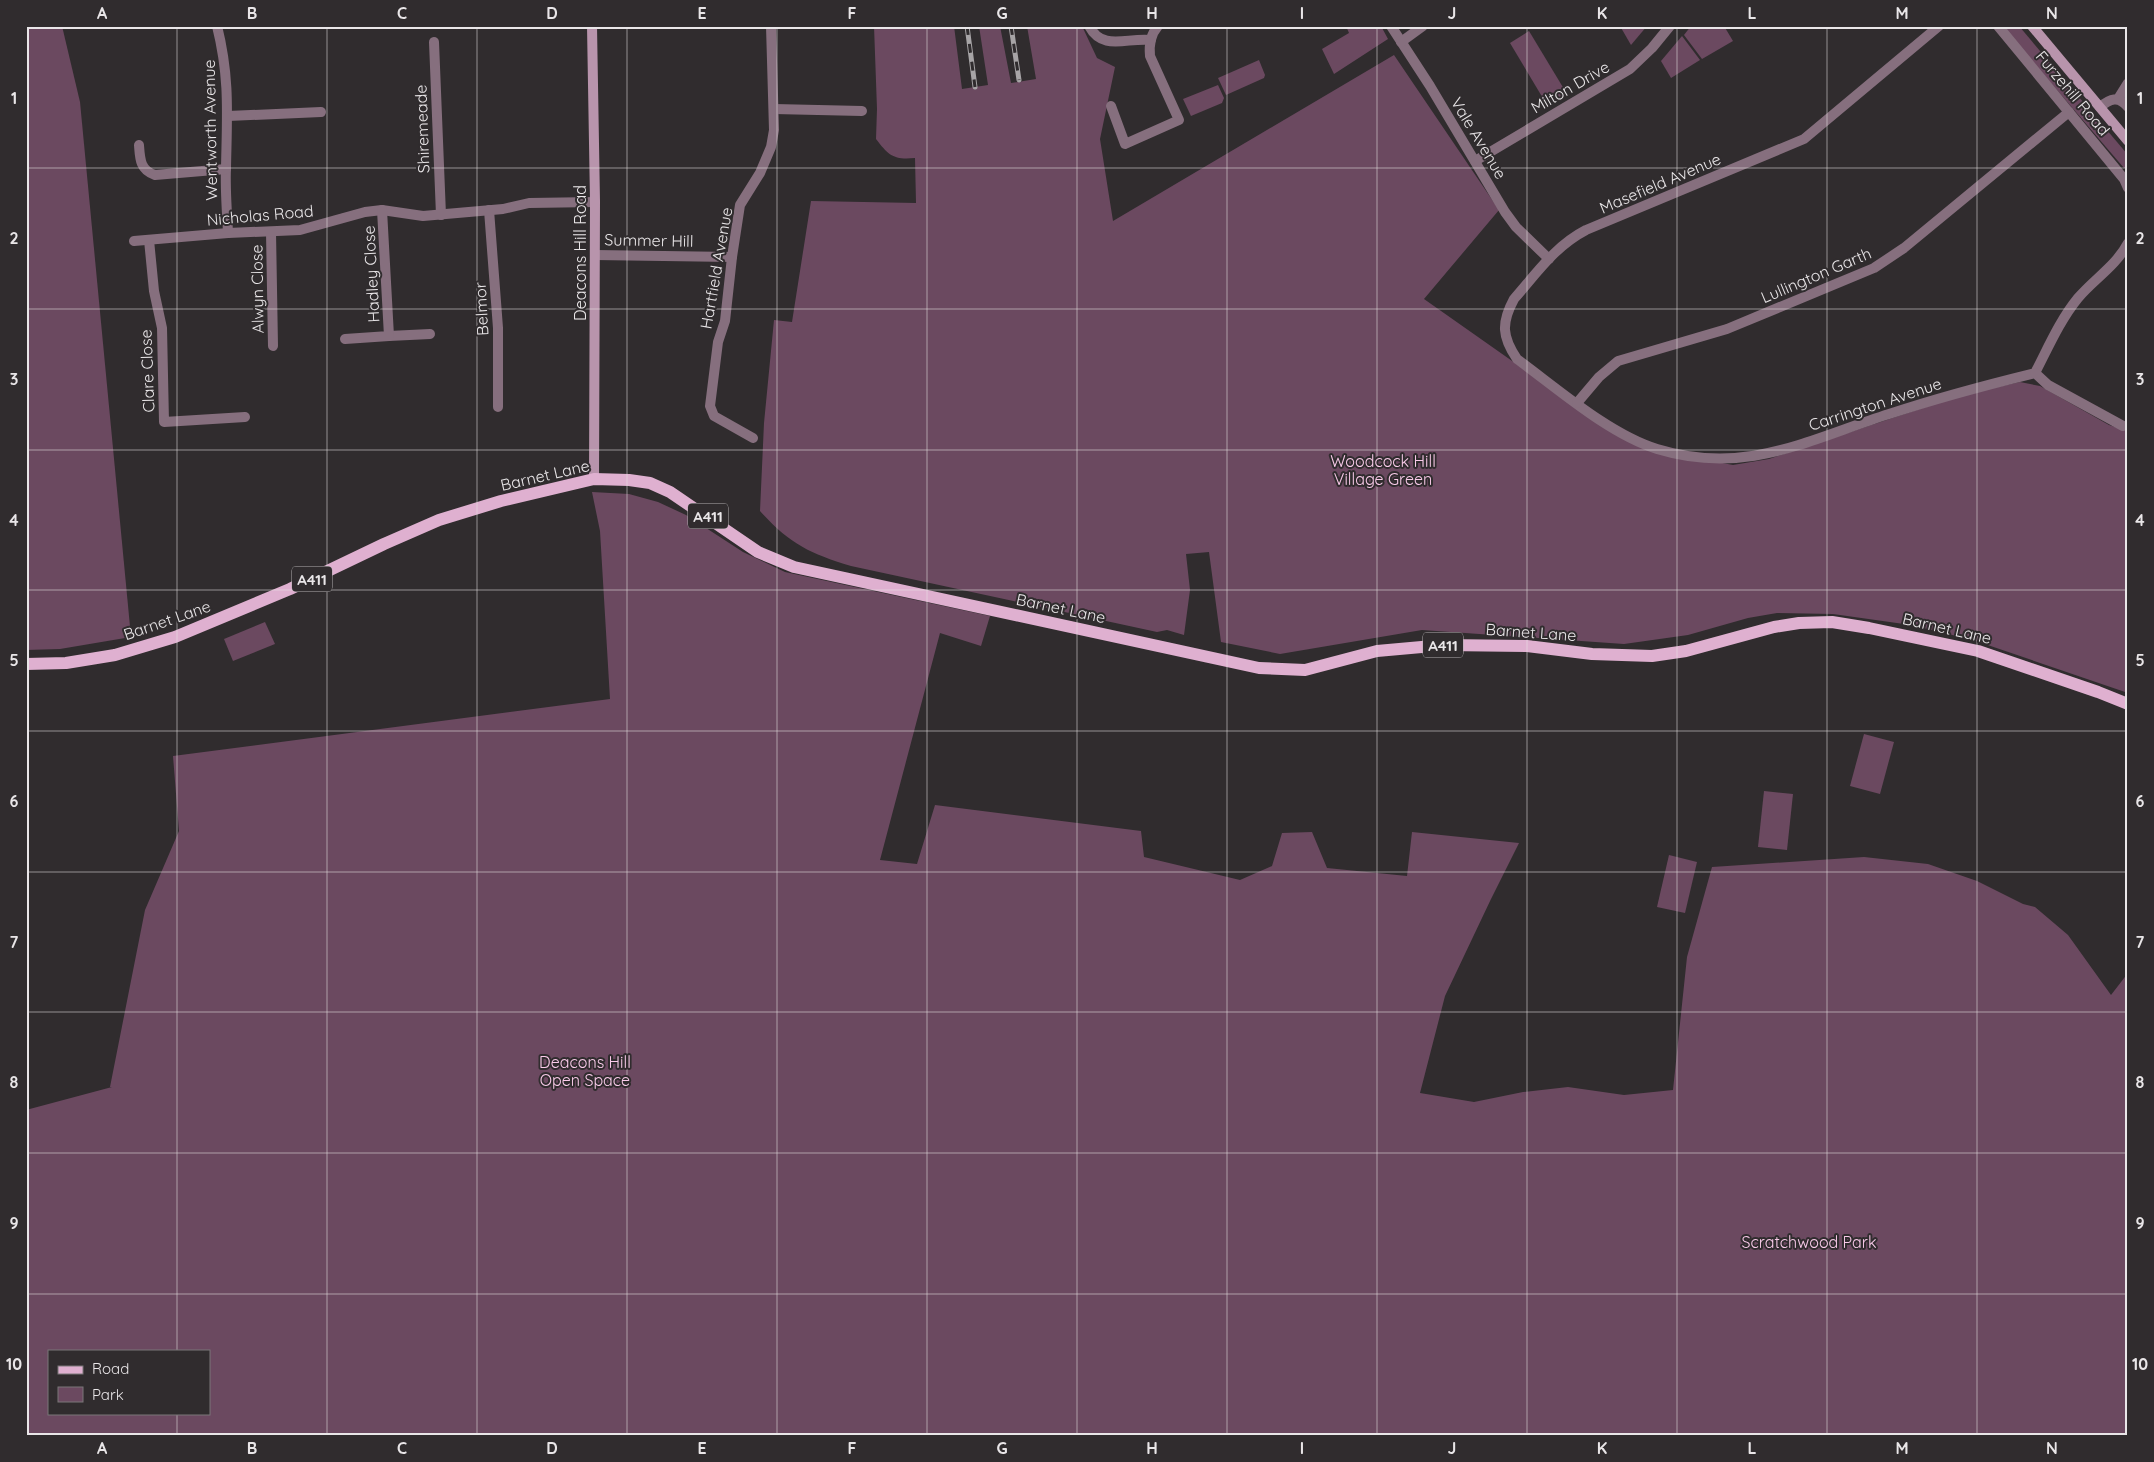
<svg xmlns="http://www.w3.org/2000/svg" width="2154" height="1462" font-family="Quicksand,sans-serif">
  <rect width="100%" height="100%" fill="#302c2e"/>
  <g fill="#6b4960" fill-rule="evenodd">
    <path d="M26,26H62L80,102L131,637L60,649L26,650Z"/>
    <path d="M874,26H954L962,89L988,85L979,26H1000L1011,83L1036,79L1027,26H1082L1097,58L1115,67L1100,139L1113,221L1394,55L1499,210L1424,299L1613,432L1643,448L1733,465L1769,459L1962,395L2020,382L2040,386L2109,425L2124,430L2126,420L2128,419V693L1973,640L1911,625L1833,614L1777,613L1748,618L1688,635L1624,644L1422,630L1280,654L1221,642L1209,552L1186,554L1190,590L1184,635L1167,630L1157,632L851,566C809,553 790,544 760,511L764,423L774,320L792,322L811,201L916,203L915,158C894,160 889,156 876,139L877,109Z"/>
    <path d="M1346,26H1381L1388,39L1334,74L1322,49L1349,33Z"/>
    <path d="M1620,26H1647L1631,45Z"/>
    <path d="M1691,26H1724L1733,41L1702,59L1684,35Z"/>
    <path d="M2002,26H2019L2128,155V168H2124Z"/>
    <path d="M1529,31L1567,94L1547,105L1510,43Z"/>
    <path d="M1682,36L1700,60L1671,78L1661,61Z"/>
    <path d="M1259,60L1265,75L1264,78L1226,95L1218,78Z"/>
    <path d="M1218,85L1224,98L1222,103L1191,116L1183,99Z"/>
    <path d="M592,492L629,494L658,502L686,515L743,552L785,572L990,616L981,646L940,633L880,860L917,864L935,805L1141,831L1144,857L1240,880L1272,866L1282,833L1312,832L1327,868L1407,876L1412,832L1519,843L1491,899L1445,996L1420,1093L1474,1102L1523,1092L1568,1087L1624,1095L1673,1090L1687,957L1712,867L1864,857L1928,864L1977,881L2023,904L2035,907L2068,935L2111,995L2128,973V1436H26V1110L112,1087H110L145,910L179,831L173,756L610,699L600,531ZM49,1351H209V1413H49Z"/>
    <path d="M265,622L275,644L233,661L224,639Z"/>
    <path d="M1864,734L1894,742L1880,794L1850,786Z"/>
    <path d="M1764,791L1793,794L1787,850L1758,847Z"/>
    <path d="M1669,855L1697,862L1685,913L1657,907Z"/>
  </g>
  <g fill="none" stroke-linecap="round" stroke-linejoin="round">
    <g stroke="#866f7e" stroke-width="10">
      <path d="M217,26C230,78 227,115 226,168C225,189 227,211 228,233"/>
      <path d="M1089,26C1103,52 1127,37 1151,40"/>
      <path d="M1391,26L1430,86L1505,212L1516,227L1549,259"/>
      <path d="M1939,26L1804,139L1586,230C1555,246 1536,274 1514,299C1501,323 1502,337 1517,359C1558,389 1609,434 1657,449C1746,476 1807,440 1889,414C1937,398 1986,385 2035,373C2048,348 2060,320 2078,298C2094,279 2116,266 2128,243"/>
      <path d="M1998,26L2124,179L2128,188"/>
      <path d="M434,42L441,215"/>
      <path d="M1401,42L1423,26"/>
      <path d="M2118,99L2128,83"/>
      <path d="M1111,106L1125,144L1179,120L1150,56C1149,46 1151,34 1158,26"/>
      <path d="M2100,107C2110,99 2118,95 2128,107"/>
      <path d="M774,109L862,111"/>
      <path d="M228,116L321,112"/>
      <path d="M139,145C140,159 140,170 155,175L226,169"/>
      <path d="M1475,161L1630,69L1652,48L1670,26"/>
      <path d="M489,210L498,328V407"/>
      <path d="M271,232L273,346"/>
      <path d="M149,240L154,291L162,328L164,422L245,417"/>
      <path d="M134,241L228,233L300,230L365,212L382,210L423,216L503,209L529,203L595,202"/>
      <path d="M595,255L732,257"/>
      <path d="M389,336L430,334"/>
      <path d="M345,339L389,336L382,210"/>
      <path d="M2035,373L2048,385L2123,426"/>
      <path d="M1577,403L1599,377L1618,361L1727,329L1874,268L1904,248L2069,112"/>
      <path d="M753,438L714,416L710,406L718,342L725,321L732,257L740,205L760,173L771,147L774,130L771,26"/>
    </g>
    <g stroke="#b894ac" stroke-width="10">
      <path d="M592,26L595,202L594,479"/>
      <path d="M2032,26L2128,141"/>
    </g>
    <path stroke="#dfb0d0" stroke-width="12" d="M26,664L66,663L115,655L175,637L290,589L384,544L439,520L501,501L594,479L629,480L650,483L670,492L758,552L794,567L1259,668L1305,670L1377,651L1444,645L1527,646L1592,654L1652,656L1686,651L1774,627L1799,623L1832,622L1869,628L1978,651L2098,692L2128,704"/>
    <defs>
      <g id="rail">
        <path d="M967,26L975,87"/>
        <path d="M1011,26L1019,80"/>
      </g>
    </defs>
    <use href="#rail" stroke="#a7a4a6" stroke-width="5"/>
    <use href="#rail" stroke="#302c2e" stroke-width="3" stroke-dasharray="9" stroke-linecap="butt"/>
  </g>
  <path fill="none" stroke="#e9e6e8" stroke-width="1" stroke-opacity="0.55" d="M177,26V1351M327,26V1436M477,26V1436M627,26V1436M777,26V1436M927,26V1436M1077,26V1436M1227,26V1436M1377,26V1436M1527,26V1436M1677,26V1436M1827,26V1436M1977,26V1436M26,168H2128M26,309H2128M26,450H2128M26,590H2128M26,731H2128M26,872H2128M26,1012H2128M26,1153H2128M26,1294H2128M177,1413V1436"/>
  <g text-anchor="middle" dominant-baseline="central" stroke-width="4" stroke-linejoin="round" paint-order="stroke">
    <g fill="#302c2e" stroke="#b2aeb0" stroke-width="1">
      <rect x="688" y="503.5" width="40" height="25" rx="4"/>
      <rect x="292" y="566.5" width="40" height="25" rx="4"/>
      <rect x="1423" y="632.5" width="40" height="25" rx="4"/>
    </g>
    <g font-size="15" font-weight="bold" fill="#e9e6e8">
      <text x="708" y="516">A411</text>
      <text x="312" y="579">A411</text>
      <text x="1443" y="645">A411</text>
    </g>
    <g font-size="16" fill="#e9e6e8" stroke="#302c2e">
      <text transform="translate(1570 87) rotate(-30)">Milton Drive</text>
      <text transform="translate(2073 93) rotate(50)">Furzehill Road</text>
      <text transform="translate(422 129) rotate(-92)">Shiremeade</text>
      <text transform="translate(210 130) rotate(-91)">Wentworth Avenue</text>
      <text transform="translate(1479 138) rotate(59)">Vale Avenue</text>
      <text transform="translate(1660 183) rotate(-23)">Masefield Avenue</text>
      <text transform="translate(260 215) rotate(-5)">Nicholas Road</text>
      <text transform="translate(649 240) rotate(1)">Summer Hill</text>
      <text transform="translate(580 253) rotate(-90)">Deacons Hill Road</text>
      <text transform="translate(716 268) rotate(-80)">Hartfield Avenue</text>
      <text transform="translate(371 274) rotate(-93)">Hadley Close</text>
      <text transform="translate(1816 275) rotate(-23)">Lullington Garth</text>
      <text transform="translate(257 289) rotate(-91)">Alwyn Close</text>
      <text transform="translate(481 309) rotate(-93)">Belmor</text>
      <text transform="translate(147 371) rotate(-92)">Clare Close</text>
      <text transform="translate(1875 404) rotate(-18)">Carrington Avenue</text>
      <text transform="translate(545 475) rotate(-13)">Barnet Lane</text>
      <text transform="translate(1061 608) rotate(12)">Barnet Lane</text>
      <text transform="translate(167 620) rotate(-19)">Barnet Lane</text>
      <text transform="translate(1947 628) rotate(13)">Barnet Lane</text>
      <text transform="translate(1531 632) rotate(4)">Barnet Lane</text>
    </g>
    <g font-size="16" fill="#facbea" stroke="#302c2e">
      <text x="1383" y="461">Woodcock Hill<tspan x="1383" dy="18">Village Green</tspan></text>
      <text x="585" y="1062">Deacons Hill<tspan x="585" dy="18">Open Space</tspan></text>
      <text x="1809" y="1242">Scratchwood Park</text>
    </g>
  </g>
  <rect width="2154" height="1462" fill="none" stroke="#302c2e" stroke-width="55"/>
  <rect x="48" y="1350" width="162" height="65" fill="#302c2e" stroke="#7a7678"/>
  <rect x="58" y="1366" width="25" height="8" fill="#dfb0d0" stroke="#7a7678"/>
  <text x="92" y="1374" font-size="15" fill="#e9e6e8">Road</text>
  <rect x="58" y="1387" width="25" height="15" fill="#6b4960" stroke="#7a7678"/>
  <text x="92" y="1400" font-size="15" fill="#e9e6e8">Park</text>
  <rect x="28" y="28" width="2098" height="1406" fill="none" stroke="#e9e6e8" stroke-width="2"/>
  <g font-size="16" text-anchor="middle" font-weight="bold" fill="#e9e6e8">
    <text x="102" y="19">A</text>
    <text x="252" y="19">B</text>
    <text x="402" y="19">C</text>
    <text x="552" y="19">D</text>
    <text x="702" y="19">E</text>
    <text x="852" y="19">F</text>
    <text x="1002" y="19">G</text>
    <text x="1152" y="19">H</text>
    <text x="1302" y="19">I</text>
    <text x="1452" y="19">J</text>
    <text x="1602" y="19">K</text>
    <text x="1752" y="19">L</text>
    <text x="1902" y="19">M</text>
    <text x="2052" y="19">N</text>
    <text x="14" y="104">1</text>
    <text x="2140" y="104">1</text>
    <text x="14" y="244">2</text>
    <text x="2140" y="244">2</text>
    <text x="14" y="385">3</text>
    <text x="2140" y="385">3</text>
    <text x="14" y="526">4</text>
    <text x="2140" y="526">4</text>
    <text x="14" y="666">5</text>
    <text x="2140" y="666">5</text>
    <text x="14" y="807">6</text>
    <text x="2140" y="807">6</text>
    <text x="14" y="948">7</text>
    <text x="2140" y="948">7</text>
    <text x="14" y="1088">8</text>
    <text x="2140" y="1088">8</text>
    <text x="14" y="1229">9</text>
    <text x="2140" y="1229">9</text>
    <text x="14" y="1370">10</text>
    <text x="2140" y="1370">10</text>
    <text x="102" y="1454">A</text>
    <text x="252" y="1454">B</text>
    <text x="402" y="1454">C</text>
    <text x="552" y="1454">D</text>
    <text x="702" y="1454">E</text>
    <text x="852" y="1454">F</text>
    <text x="1002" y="1454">G</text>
    <text x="1152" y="1454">H</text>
    <text x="1302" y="1454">I</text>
    <text x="1452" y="1454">J</text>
    <text x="1602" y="1454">K</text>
    <text x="1752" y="1454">L</text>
    <text x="1902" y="1454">M</text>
    <text x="2052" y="1454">N</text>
  </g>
</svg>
